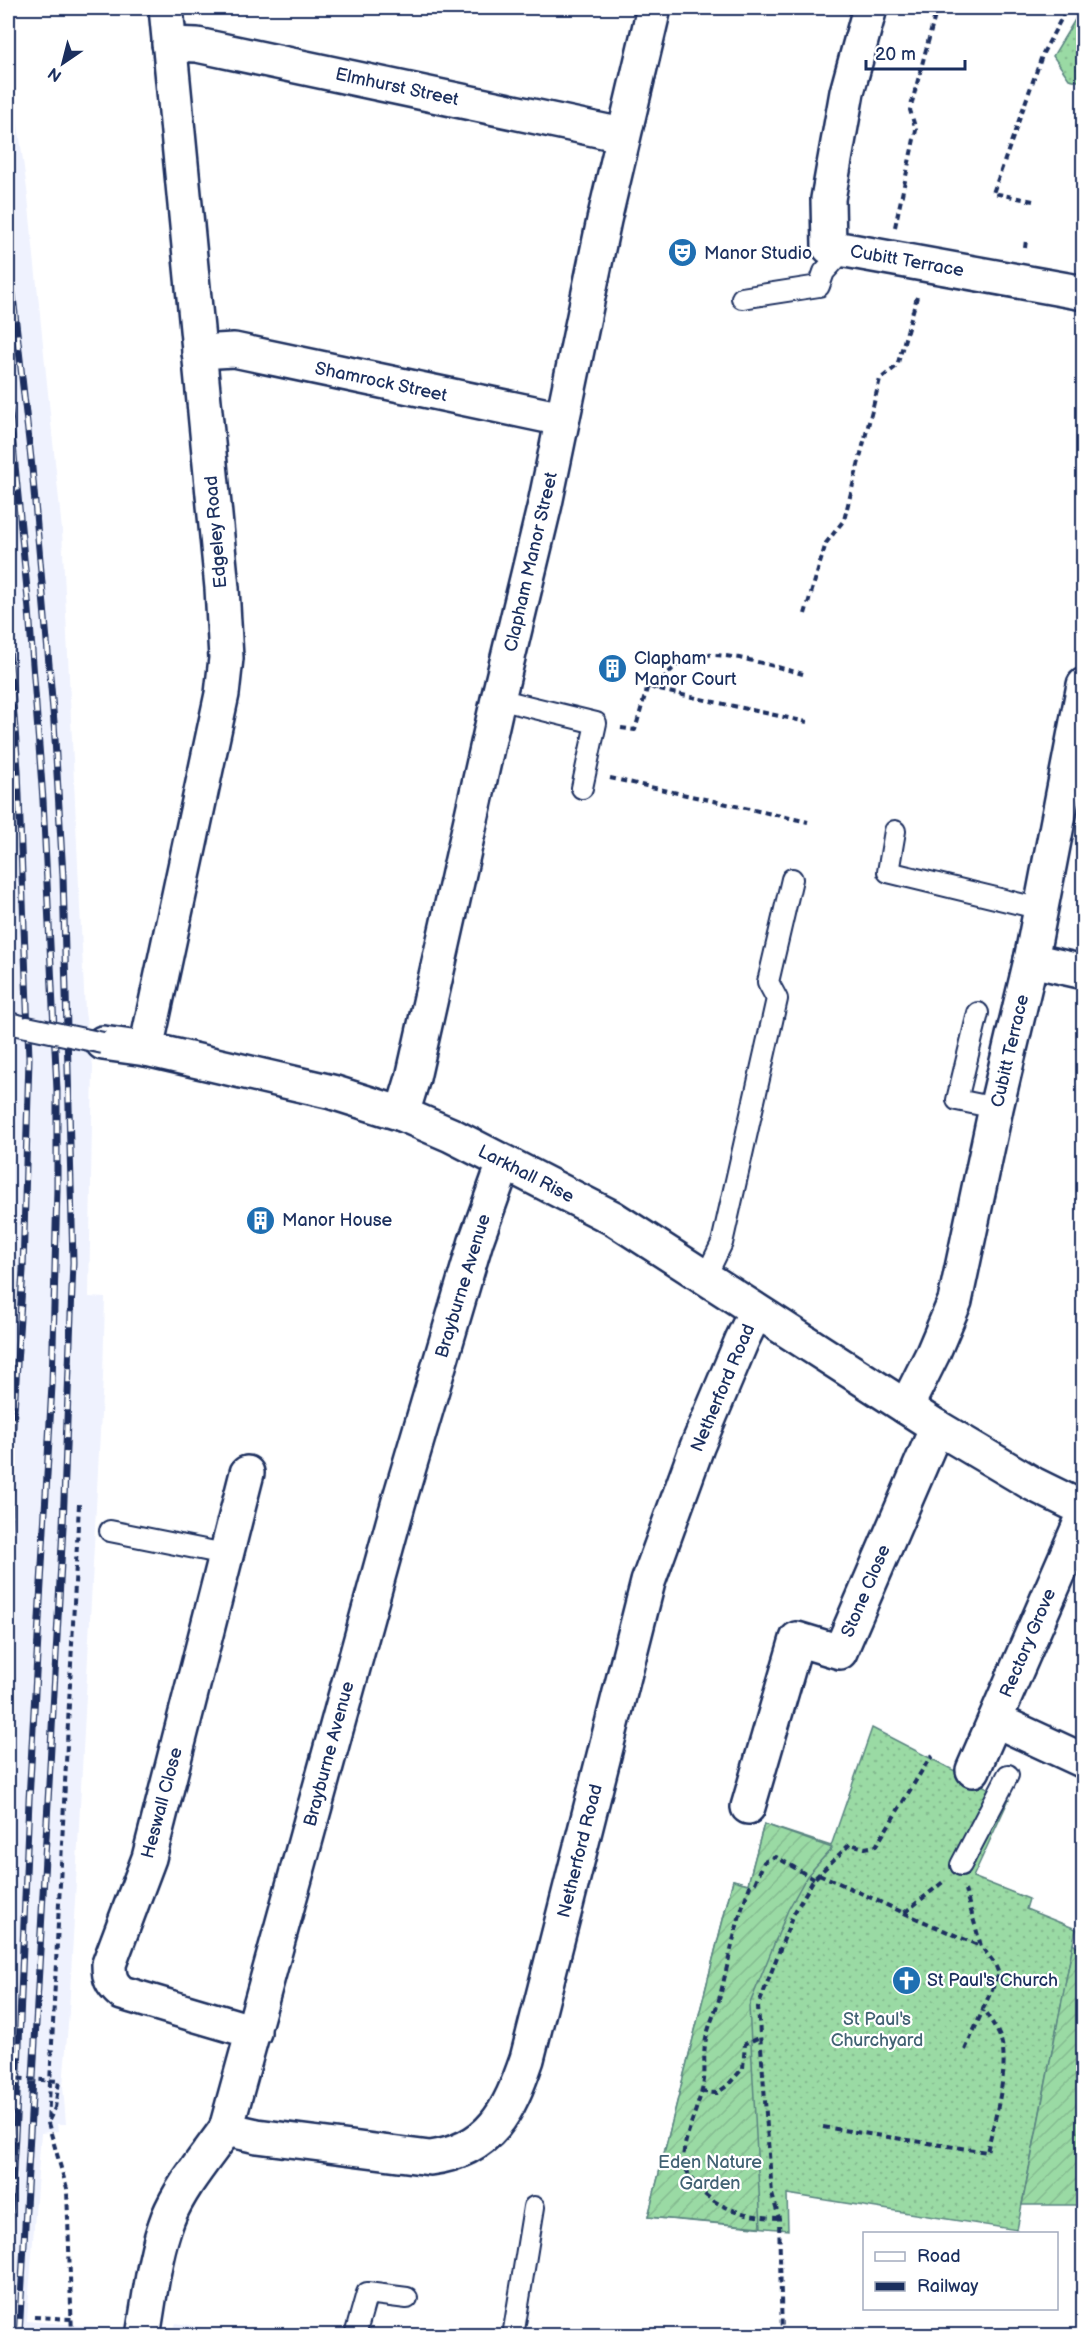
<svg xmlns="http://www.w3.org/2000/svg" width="1091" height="2343" font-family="'Balsamiq Sans',sans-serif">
  <defs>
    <pattern id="grass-dots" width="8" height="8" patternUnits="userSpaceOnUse" patternTransform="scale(1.5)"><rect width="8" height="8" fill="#9adaa4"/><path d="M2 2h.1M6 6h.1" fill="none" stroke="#84bb90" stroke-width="1.8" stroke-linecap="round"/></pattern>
    <pattern id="garden-furrows" width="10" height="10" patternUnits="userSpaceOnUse" patternTransform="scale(1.5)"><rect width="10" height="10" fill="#9adaa4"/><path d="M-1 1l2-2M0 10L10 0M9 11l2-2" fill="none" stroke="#84bb90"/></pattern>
  </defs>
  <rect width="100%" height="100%" fill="#fff"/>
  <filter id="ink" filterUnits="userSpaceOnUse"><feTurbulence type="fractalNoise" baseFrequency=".0167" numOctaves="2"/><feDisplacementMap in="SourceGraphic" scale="12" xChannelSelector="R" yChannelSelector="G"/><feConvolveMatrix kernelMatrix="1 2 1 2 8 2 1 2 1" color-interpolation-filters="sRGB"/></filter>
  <g filter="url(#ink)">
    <g fill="#eff2fe">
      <path d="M8,51L28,197L62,530L85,1012L93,1066L89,1297L105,1298L103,1377L69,2012L63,2086L66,2124H57L58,2131L41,2133L27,2321L114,2328L112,2336L8,2335Z"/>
      <path d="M176,2323L231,2332L230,2335H172Z"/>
    </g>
    <g fill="url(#grass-dots)" stroke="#5a8481" stroke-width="1.5">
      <path d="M1082,8H1084L1083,82L1069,79L1053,56Z"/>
      <path d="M872,1728L1009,1799L973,1877L1029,1899L1026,1909L1076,1929L1017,2230L787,2194L788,2230L648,2217L733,1880L748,1884L764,1824L831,1846Z"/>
    </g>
    <g fill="url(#garden-furrows)" stroke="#5a8481" stroke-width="1.5">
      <path d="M764,1824L832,1848L807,1876L788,1910L749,2006L761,2227L648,2217L733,1880L748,1884Z"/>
      <path d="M1073,1944L1084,1953L1083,2205H1022Z"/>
    </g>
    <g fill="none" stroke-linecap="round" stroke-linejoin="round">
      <defs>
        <g id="service">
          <path d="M742,298L819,286L824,272L844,250"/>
          <path d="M498,699L596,723L582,788"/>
          <path d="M895,831L888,872L1041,909"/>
          <path d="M978,1013L957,1100L996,1108"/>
          <path d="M8,1023L27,1027"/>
          <path d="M705,1278L722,1243L777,999L768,982L792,879"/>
          <path d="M110,1531L225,1554"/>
          <path d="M961,1865L1008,1775"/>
          <path d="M356,2332L367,2293L407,2298"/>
          <path d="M513,2336L534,2207"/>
        </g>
        <g id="minor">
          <path d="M870,8L847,92L828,199L829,247L1084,293"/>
          <path d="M169,44L197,45L608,132L623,137"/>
          <path d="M199,352L234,350L562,419"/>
          <path d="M1031,960L1084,972"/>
          <path d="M103,1043L146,1049L332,1092L402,1114L451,1135L613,1218L937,1427L1033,1484L1084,1509"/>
          <path d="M146,1049L222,694L226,658L222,588L166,8"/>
          <path d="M402,1114L413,1078L498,699L545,504L604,220L654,8"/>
          <path d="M906,1407L933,1353L955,1301L996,1108L1031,960L1084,685"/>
          <path d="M247,1473L149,1858L109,1964C109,1978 111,1984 122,1993L254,2032"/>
          <path d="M995,1720L1084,1761"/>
          <path d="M973,1770L1084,1515"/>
          <path d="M748,1807L797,1639L840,1652L937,1427"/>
          <path d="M226,2129L257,2136L430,2158C491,2150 509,2111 527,2059L648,1582L697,1447L742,1340L756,1311"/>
          <path d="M143,2336C150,2297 154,2254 168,2218C181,2186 207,2156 226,2129L399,1501L476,1241L504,1163"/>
        </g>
      </defs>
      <use href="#service" stroke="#1b2f5e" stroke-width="24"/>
      <use href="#minor" stroke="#1b2f5e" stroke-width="38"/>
      <g stroke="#1b2f5e" stroke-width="4" stroke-dasharray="6 4.5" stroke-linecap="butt">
        <path d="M1033,201L993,193L1043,53L1067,8"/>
        <path d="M895,227L916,130L910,110L937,8"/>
        <path d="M1025,248L1026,240"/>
        <path d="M805,614L826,543L844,520L880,379L897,366L917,297"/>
        <path d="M655,689C665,676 674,665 689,658C713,647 777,667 803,674"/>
        <path d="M621,728L635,730L648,685L655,689L807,722"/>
        <path d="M610,778L808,822"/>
        <path d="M819,1874L904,1913L943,1882"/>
        <path d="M904,1913L980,1946"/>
        <path d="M965,2050L983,2010"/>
        <path d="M701,2092L717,2093L727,2086L743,2068L745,2044L760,2037"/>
        <path d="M49,2120L55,2108"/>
        <path d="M823,2127L987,2152C994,2121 1011,2067 1000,2037C996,2027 989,2018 983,2009L999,1974L995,1964L981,1946L965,1890"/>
        <path d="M779,2218C742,2218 693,2202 684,2161C680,2146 700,2103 703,2086C706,2073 703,2058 705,2045C707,2027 717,2010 721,1992C730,1956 736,1921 750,1886L755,1883L764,1862L776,1857L814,1879"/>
        <path d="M34,2317L72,2319"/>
        <path d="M72,2336L67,2189L48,2123L79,1504"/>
        <path d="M414,2336L415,2331"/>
        <path d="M782,2336L779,2218L772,2194L758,2007L793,1915L814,1879L850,1844L865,1848L876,1846L929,1759L933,1756"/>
      </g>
      <use href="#service" stroke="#fff" stroke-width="20"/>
      <use href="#minor" stroke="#fff" stroke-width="33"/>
      <defs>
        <g id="rail">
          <path d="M8,251L32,468L54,722L63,876L73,1262L63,1526L19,2336"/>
          <path d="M8,393L29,610L43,800L57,1090V1188L52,1385L29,1800L16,2118L8,2252"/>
          <path d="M8,635L18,770L29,1058L23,1270L12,1442L8,1588"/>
        </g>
      </defs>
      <use href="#rail" stroke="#1b2f5e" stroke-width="7"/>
      <use href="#rail" stroke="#fff" stroke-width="4.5" stroke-dasharray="14" stroke-linecap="butt"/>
      <defs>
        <path id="service-bridge" d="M27,1027L103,1043"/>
      </defs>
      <use href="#service-bridge" stroke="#1b2f5e" stroke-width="24" stroke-linecap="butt"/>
      <path stroke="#1b2f5e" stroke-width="4" stroke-dasharray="6 4.5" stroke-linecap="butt" d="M8,2078L59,2081L55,2108"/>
      <use href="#service-bridge" stroke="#fff" stroke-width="20"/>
    </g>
  </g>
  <defs>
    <symbol id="theatre-disc" viewBox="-11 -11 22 22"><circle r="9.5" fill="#1f6fb2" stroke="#fff"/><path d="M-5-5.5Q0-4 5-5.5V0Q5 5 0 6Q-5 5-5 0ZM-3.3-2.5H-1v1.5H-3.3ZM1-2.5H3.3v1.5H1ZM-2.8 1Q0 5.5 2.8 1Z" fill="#fff"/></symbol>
    <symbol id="building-disc" viewBox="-11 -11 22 22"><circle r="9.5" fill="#1f6fb2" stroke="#fff"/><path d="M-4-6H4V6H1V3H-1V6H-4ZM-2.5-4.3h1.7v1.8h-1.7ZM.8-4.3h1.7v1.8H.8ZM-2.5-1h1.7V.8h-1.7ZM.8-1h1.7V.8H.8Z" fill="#fff"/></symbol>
    <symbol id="church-disc" viewBox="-11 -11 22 22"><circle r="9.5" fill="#1f6fb2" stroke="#fff"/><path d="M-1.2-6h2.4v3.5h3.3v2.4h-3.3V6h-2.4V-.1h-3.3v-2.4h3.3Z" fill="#fff"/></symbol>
  </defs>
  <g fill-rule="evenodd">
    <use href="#theatre-disc" x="666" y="236" width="33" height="33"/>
    <use href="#building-disc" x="596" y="652" width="33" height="33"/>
    <use href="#building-disc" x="244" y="1204" width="33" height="33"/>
    <use href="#church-disc" x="890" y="1964" width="33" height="33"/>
  </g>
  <g text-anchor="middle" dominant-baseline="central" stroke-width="4.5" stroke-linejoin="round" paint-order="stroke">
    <g font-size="18" fill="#1b2f5e" stroke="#fff">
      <text transform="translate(397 87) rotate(12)">Elmhurst Street</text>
      <text transform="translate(907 261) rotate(10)">Cubitt Terrace</text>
      <text transform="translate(381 382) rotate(12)">Shamrock Street</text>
      <text transform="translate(216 532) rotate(-95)">Edgeley Road</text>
      <text transform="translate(531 562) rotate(-77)">Clapham Manor Street</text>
      <text transform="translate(1010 1051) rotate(-77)">Cubitt Terrace</text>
      <text transform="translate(526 1174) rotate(27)">Larkhall Rise</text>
      <text transform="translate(463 1286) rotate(-73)">Brayburne Avenue</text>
      <text transform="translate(723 1388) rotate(-67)">Netherford Road</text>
      <text transform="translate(866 1591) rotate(-67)">Stone Close</text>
      <text transform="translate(1028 1643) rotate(-67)">Rectory Grove</text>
      <text transform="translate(329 1754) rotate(-75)">Brayburne Avenue</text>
      <text transform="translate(162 1803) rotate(-75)">Heswall Close</text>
      <text transform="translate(580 1851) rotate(-76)">Netherford Road</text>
    </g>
    <g font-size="18" fill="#1b2f5e" stroke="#fff" text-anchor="start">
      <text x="704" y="253">Manor Studio</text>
      <text x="634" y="658">Clapham<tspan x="634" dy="21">Manor Court</tspan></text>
      <text x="282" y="1220">Manor House</text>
      <text x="927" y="1980">St Paul's Church</text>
    </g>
    <g font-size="18" fill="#416273" stroke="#fff">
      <text x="877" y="2019">St Paul's<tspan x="877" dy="21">Churchyard</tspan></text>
      <text x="710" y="2162">Eden Nature<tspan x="710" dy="21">Garden</tspan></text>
    </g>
  </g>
  <rect width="1091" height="2343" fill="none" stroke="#fff" stroke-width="30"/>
  <rect x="15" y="15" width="1061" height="2313" fill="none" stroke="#1b2f5e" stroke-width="2" filter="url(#ink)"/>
  <rect x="863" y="2232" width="195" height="78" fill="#ffffff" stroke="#a4acbf" stroke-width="1.5"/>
  <rect x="875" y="2252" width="30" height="9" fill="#ffffff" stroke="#a4acbf" stroke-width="1.5"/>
  <text x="917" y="2262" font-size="18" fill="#1b2f5e">Road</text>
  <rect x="875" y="2282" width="30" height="9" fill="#1b2f5e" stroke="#a4acbf" stroke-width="1.5"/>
  <text x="917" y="2292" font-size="18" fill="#1b2f5e">Railway</text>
  <g transform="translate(63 63) rotate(215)" stroke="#ffffff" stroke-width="4.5" paint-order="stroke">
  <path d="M0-4.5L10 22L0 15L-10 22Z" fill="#1b2f5e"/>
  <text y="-9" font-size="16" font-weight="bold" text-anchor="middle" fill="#1b2f5e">N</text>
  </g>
  <path d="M866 60v9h99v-9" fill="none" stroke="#1b2f5e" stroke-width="3"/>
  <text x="875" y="60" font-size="18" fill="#1b2f5e" stroke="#ffffff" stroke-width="4.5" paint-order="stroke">20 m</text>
</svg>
